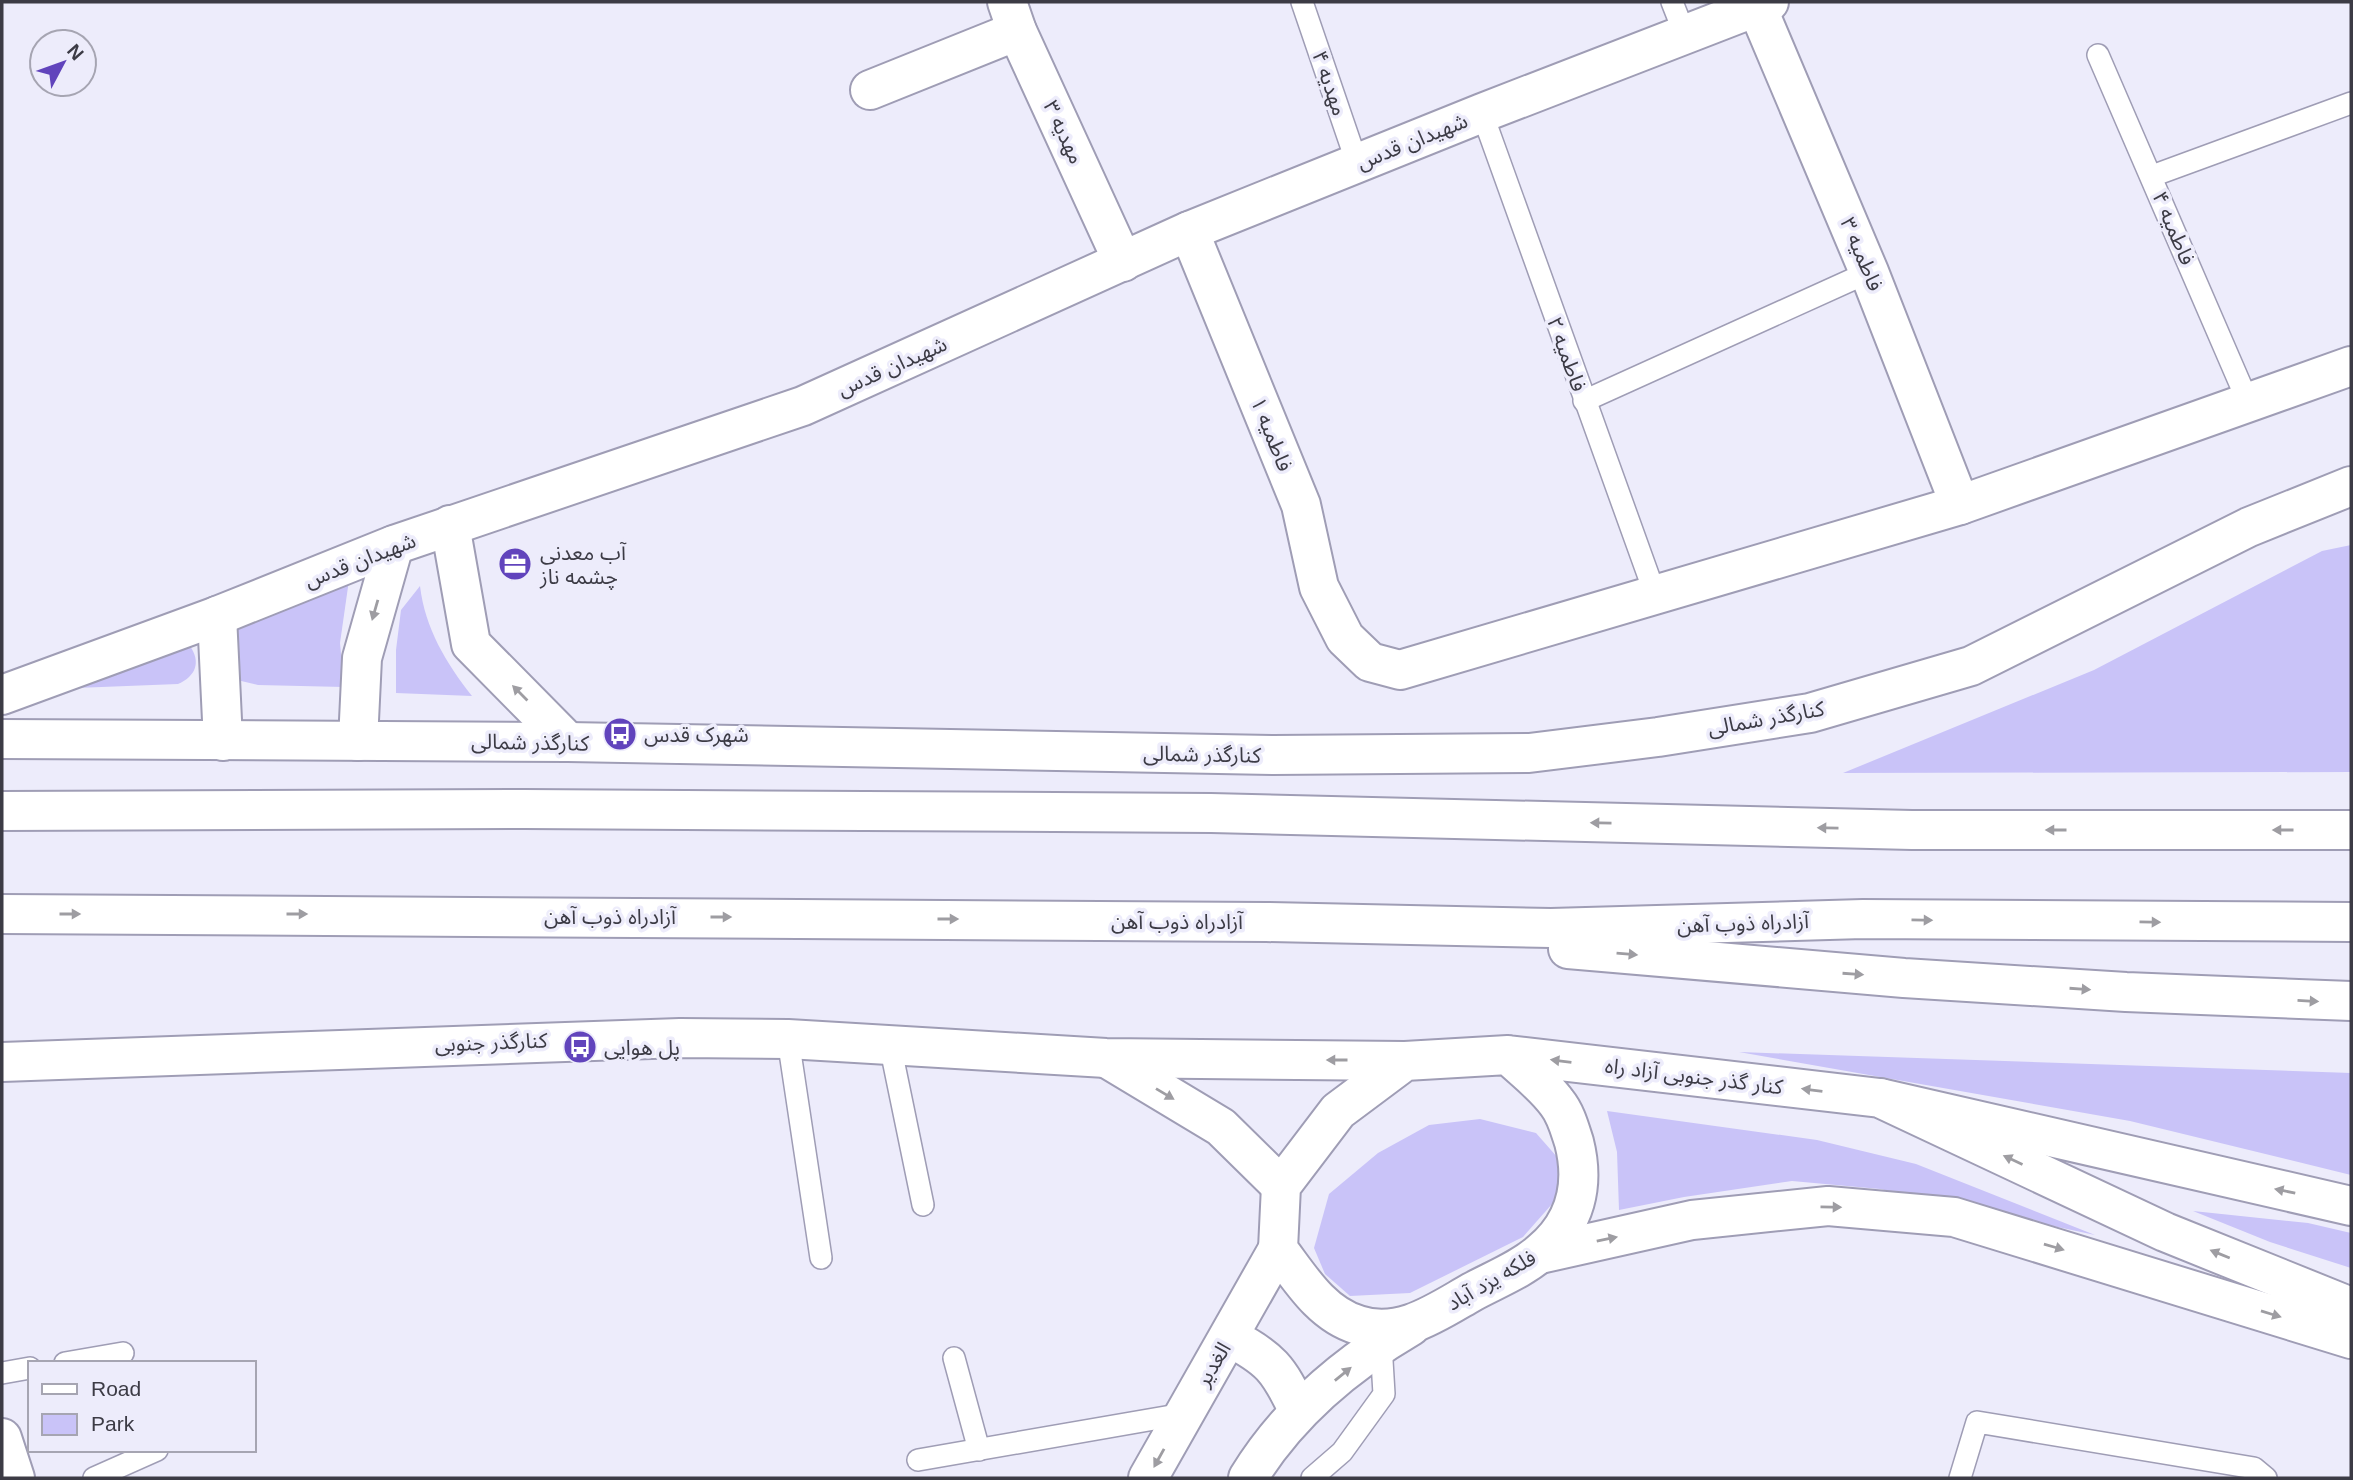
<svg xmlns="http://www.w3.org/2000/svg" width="2353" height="1480" font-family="Arial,'Noto Sans Arabic',sans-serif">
  <rect width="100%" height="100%" fill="#edecfb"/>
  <g fill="#c9c3f8">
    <path d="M2351,545V772L1843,773L2094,670L2322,551Z"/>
    <path d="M349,580L340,643L344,687L258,685L237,680L227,643L240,618Z"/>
    <path d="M420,586C425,628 446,663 472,696L396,693V650L401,610Z"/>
    <path d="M190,646C201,662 196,676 178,684L76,688Z"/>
    <path d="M1739,1052L2351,1073V1175L2130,1121Z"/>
    <path d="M1607,1111L1817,1140L1916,1164L2095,1235L1880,1189L1792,1181L1684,1197L1619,1210L1617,1152Z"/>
    <path d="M1480,1119L1536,1133L1565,1166L1560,1195L1523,1237L1410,1293L1350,1296L1325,1274L1314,1248L1329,1194L1378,1153L1429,1125Z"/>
    <path d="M2193,1211L2308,1223L2351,1233V1268L2270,1242Z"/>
  </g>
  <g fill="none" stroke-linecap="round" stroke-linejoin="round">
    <defs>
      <g id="service">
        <path d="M1302,2L1357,163"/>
        <path d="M1672,2L1685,35"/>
        <path d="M2098,55L2248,402"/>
        <path d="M1482,113L1655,594"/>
        <path d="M2152,176L2351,103"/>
        <path d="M1584,401L1869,272"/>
        <path d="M788,1039L821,1258"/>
        <path d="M890,1045L923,1205"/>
        <path d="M954,1358L979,1450"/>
        <path d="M65,1363L123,1353"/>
        <path d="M2,1373L30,1368"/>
        <path d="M918,1460L1183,1414"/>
        <path d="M94,1478L157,1450"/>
        <path d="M1312,1478L1342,1452L1384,1394L1381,1344"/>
        <path d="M1960,1478L1977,1422L2254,1468L2266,1478"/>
      </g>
      <g id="minor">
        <path d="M1007,2L1017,31L1123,262"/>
        <path d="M1757,7L1869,272L1960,505"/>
        <path d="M870,90L1017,31"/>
        <path d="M1189,231L1301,505L1319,587L1345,638L1370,662L1400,670L1960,505L2351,366"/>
        <path d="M2,1438L15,1478"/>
      </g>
      <g id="tertiary">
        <path d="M450,525L471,644L568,742"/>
        <path d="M217,616L223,741"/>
        <path d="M2,695L217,616L394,545L803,406L1189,231L1482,113L1769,2"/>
        <path d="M358,741L362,658L394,545"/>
      </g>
      <g id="secondary">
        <path d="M2,739L568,742L1273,755L1529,753L1658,737L1810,713L1971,666L2249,527L2351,486"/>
        <path d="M1108,1059L1221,1127L1281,1186"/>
        <path d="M2,1062L680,1038L788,1039L1106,1058L1405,1061"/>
      </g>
      <g id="primary">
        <path d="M1508,1055C1524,1070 1544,1085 1557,1103C1566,1114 1570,1130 1574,1142C1585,1185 1576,1223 1541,1252C1522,1269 1494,1280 1472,1292C1437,1312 1400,1339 1358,1325C1321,1314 1300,1278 1278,1249L1281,1186L1338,1111L1405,1061L1508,1055L1880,1098L2165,1232L2351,1307"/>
        <path d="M1540,1254L1692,1220L1828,1206L1954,1217L2351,1339"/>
        <path d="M1229,1337C1270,1358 1279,1369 1298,1410"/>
        <path d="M1148,1478L1278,1249"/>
        <path d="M1248,1478C1287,1414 1346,1364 1411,1326"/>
      </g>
      <g id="motorway">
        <path d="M2,811L525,809L1211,813L1912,830H2351"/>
        <path d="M2,914L1266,922L1551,928L1863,919L2351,922"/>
        <path d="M1568,949L1904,978L2126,992L2351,1001"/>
        <path d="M1880,1098L2351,1206"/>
      </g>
    </defs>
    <use href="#service" stroke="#9f9db5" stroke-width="24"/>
    <use href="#minor" stroke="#9f9db5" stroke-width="42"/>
    <use href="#tertiary" stroke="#9f9db5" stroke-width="42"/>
    <use href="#secondary" stroke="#9f9db5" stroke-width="42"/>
    <use href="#primary" stroke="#9f9db5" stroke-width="42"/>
    <use href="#motorway" stroke="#9f9db5" stroke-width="42"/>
    <use href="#service" stroke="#fff" stroke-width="21"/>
    <use href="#minor" stroke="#fff" stroke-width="38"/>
    <use href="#tertiary" stroke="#fff" stroke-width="38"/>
    <use href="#secondary" stroke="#fff" stroke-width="38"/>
    <use href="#primary" stroke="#fff" stroke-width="38"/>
    <use href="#motorway" stroke="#fff" stroke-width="38"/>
  </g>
  <defs><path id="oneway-solid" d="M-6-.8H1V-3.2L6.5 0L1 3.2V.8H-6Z" transform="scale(1.75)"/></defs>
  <g fill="#9e9da2">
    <use href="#oneway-solid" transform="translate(375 610) rotate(106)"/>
    <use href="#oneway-solid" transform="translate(520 693) rotate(-135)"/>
    <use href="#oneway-solid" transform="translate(1601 823) rotate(-179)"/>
    <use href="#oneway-solid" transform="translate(1828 828) rotate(-179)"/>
    <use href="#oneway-solid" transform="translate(2056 830) rotate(-180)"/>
    <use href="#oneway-solid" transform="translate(2283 830) rotate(-180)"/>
    <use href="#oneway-solid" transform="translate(70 914)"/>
    <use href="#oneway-solid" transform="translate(297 914)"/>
    <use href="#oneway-solid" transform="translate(721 917)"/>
    <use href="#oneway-solid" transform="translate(948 919)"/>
    <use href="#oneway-solid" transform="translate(1922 920) rotate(1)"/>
    <use href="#oneway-solid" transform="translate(2150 922) rotate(1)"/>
    <use href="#oneway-solid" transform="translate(1627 954) rotate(5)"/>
    <use href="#oneway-solid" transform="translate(1853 974) rotate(4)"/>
    <use href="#oneway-solid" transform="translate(2080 989) rotate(4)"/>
    <use href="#oneway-solid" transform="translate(2308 1001) rotate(3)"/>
    <use href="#oneway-solid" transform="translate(1337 1060) rotate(-180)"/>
    <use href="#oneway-solid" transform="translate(1561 1061) rotate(-173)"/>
    <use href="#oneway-solid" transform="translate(1812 1090) rotate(-173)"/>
    <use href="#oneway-solid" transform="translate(1165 1094) rotate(31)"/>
    <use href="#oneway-solid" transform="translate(2013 1160) rotate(-155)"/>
    <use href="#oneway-solid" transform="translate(2285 1191) rotate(-168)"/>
    <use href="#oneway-solid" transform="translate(1831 1207) rotate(1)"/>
    <use href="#oneway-solid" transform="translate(1607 1239) rotate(-12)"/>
    <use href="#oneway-solid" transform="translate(2054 1247) rotate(16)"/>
    <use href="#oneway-solid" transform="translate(2220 1254) rotate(-158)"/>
    <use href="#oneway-solid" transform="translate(2271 1314) rotate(17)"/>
    <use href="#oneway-solid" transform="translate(1343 1374) rotate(-39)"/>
    <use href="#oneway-solid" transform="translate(1159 1458) rotate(119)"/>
  </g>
  <defs>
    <symbol id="office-disc" viewBox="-11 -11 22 22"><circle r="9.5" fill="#6144bc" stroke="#edecfb"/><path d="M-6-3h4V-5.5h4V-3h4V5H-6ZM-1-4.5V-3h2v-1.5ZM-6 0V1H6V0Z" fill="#fff"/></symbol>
    <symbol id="bus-disc" viewBox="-11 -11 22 22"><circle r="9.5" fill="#6144bc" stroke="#edecfb"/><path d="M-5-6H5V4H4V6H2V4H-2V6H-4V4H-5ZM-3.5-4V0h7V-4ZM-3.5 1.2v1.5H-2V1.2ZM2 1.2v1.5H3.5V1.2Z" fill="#fff"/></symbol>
  </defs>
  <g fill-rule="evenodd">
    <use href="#office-disc" x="496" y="545" width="38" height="38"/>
    <use href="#bus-disc" x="601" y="715" width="38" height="38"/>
    <use href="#bus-disc" x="561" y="1028" width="38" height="38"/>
  </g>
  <g text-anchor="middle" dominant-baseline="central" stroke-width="7" stroke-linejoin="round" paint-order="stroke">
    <g font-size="21" fill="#3c3b45" stroke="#edecfb">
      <text transform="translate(1330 83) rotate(71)">مهدیه ۴</text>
      <text transform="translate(1064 132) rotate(65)">مهدیه ۳</text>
      <text transform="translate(1412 141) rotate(-22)">شهیدان قدس</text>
      <text transform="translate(2174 228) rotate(67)">فاطمیه ۴</text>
      <text transform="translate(1862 254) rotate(67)">فاطمیه ۳</text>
      <text transform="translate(1567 354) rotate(70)">فاطمیه ۲</text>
      <text transform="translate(892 366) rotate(-24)">شهیدان قدس</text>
      <text transform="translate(1272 434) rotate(68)">فاطمیه ۱</text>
      <text transform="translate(360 560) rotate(-21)">شهیدان قدس</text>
      <text transform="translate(1766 718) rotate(-10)">کنارگذر شمالی</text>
      <text transform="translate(530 742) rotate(1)">کنارگذر شمالی</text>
      <text transform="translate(1202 754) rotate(1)">کنارگذر شمالی</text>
      <text x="610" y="916">آزادراه ذوب آهن</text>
      <text x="1177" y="921">آزادراه ذوب آهن</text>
      <text transform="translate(1743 923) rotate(-2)">آزادراه ذوب آهن</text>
      <text transform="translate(491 1042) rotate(-2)">کنارگذر جنوبی</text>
      <text transform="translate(1694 1076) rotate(7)">کنار گذر جنوبی آزاد راه</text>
      <text transform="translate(1491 1280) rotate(-30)">فلکه یزد آباد</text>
      <text transform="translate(1213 1364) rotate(-59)">الغدیر</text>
    </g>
    <g font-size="21" fill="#3c3b45" stroke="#edecfb" text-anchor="start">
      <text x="540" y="552">آب معدنی<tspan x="540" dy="24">چشمه ناز</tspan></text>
      <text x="644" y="734">شهرک قدس</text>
      <text x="604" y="1047">پل هوایی</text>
    </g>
  </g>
  <rect width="2353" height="1480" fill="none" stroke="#3c3b45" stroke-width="7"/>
  <rect x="28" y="1361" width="228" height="91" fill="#edecfb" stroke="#a6a5b2" stroke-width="2"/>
  <rect x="42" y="1384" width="35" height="10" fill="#ffffff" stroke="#a6a5b2" stroke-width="2"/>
  <text x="91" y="1396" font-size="21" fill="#3c3b45">Road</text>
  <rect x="42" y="1414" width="35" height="21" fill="#c9c3f8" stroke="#a6a5b2" stroke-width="2"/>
  <text x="91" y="1431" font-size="21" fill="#3c3b45">Park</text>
  <g transform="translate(63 63) rotate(49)"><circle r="33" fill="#edecfb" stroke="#a6a5b2" stroke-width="2"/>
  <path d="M0-5L12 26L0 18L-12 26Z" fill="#6144bc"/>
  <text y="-10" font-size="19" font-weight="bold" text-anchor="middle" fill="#3c3b45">N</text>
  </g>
</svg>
